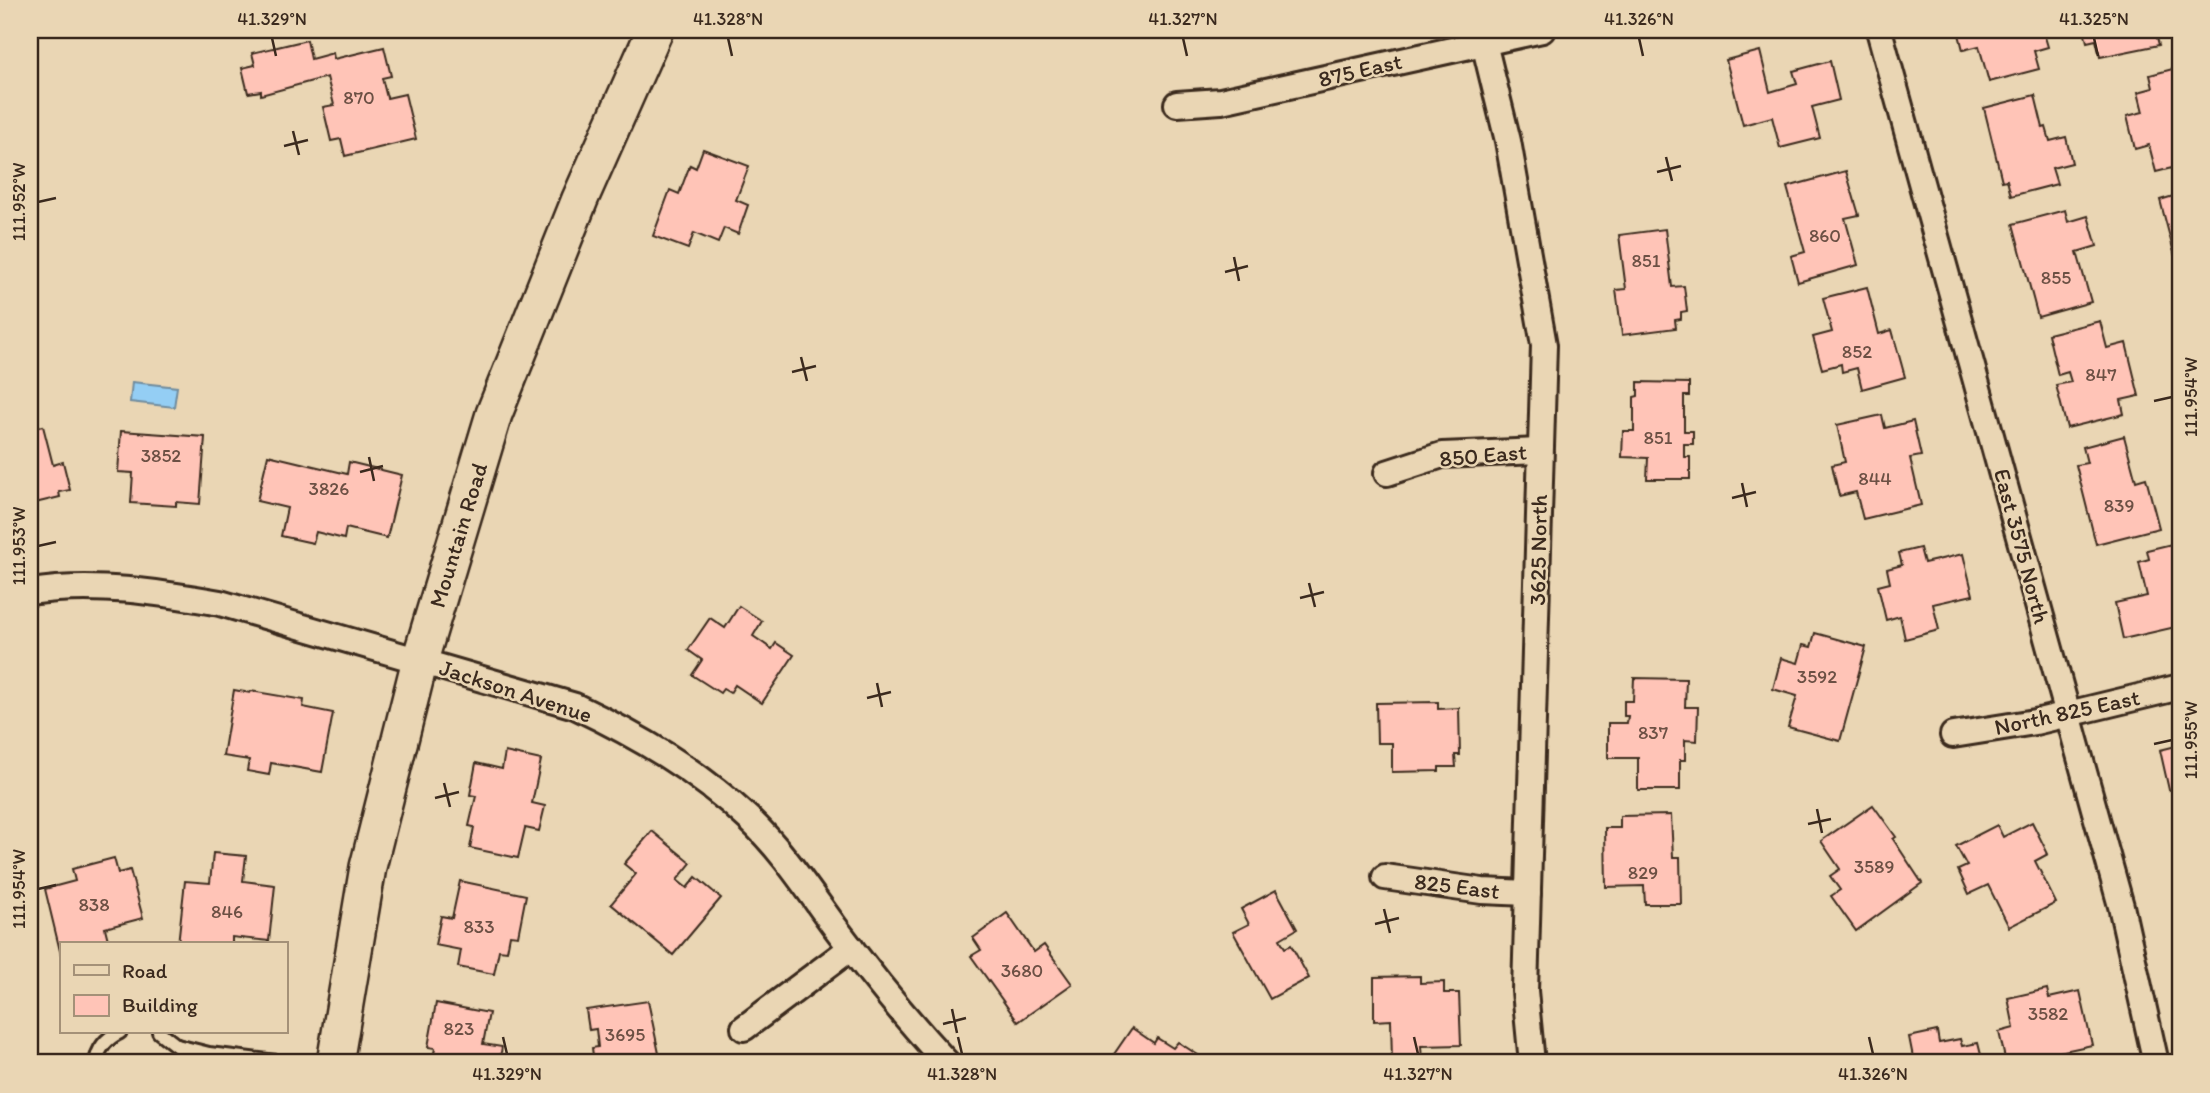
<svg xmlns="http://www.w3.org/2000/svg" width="2210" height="1093" font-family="Itim,sans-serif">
  <rect width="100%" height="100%" fill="#ead6b4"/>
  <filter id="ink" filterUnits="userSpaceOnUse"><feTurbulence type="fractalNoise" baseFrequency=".0143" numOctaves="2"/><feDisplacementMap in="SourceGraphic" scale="14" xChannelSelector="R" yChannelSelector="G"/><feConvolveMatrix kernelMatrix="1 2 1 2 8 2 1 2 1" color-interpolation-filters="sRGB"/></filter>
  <g filter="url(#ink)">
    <path fill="#94cef4" stroke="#708c9e" stroke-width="2" d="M132,382L177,387L174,407L130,402Z"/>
    <g fill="#ffc4b7" stroke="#3b2a1e" stroke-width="2">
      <path d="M1958,30H2043L2048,47L2034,51L2039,69L1989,82L1979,46L1963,50Z"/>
      <path d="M2084,30H2155L2159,45L2100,57L2096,40L2087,42Z"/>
      <path d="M307,40L311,59L333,53L334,59L384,47L391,76L382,78L387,98L405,94L416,139L345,156L341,139L331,141L323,107L334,105L327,77L261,95V91L248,93L242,68L255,65L252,53Z"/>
      <path d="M1760,51L1770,92L1797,84L1793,71L1830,61L1839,100L1812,107L1820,138L1780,148L1772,117L1743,125L1726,60Z"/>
      <path d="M2180,67V166L2156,172L2149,145L2135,149L2127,116L2143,112L2138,92L2153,88L2150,75Z"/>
      <path d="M2035,95L2043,128L2046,127L2050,141L2066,137L2072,163L2052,168L2057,184L2011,196L2007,180L2002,181L1984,108Z"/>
      <path d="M703,149L749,166L736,200L748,205L738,234L724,228L718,243L694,233L688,249L653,236L670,190L679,194L690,165L696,168Z"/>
      <path d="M1846,171L1859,215L1845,218L1858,265L1798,282L1791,256L1805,252L1787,187Z"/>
      <path d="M2180,194V275L2160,200Z"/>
      <path d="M2065,210L2068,222L2088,216L2097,246L2077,252L2091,302L2038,317L2013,224Z"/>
      <path d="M1665,229L1672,287L1684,286L1687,311L1681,312V319L1675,320L1676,328L1622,335L1616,290L1626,289L1619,235Z"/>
      <path d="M1867,287L1879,334L1892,330L1905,377L1862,389L1857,368L1842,372L1841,364L1822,369L1813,337L1832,332L1823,298Z"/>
      <path d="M2180,315V337L2174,317Z"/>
      <path d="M2100,321L2107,348L2126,343L2139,396L2121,400L2124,414L2067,428L2056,385L2071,382L2068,372L2058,375L2048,334Z"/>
      <path d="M1638,382L1689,383V396H1684V431H1693V444H1684V457H1690V479H1647L1648,458L1622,457L1623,431H1634V397L1638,396Z"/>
      <path d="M1882,415L1885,428L1913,421L1921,456L1910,458L1921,505L1863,519L1856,492L1839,496L1832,465L1845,462L1837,425Z"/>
      <path d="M43,426L53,465L63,462L70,490L59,492L60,497L35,503L32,490L30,491V429Z"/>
      <path d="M121,431L205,437L200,504L176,502V506L131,503L133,473L118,472Z"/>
      <path d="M2124,436L2136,481L2146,478L2159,528L2096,544L2076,465L2087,463L2083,447Z"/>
      <path d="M268,455L347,474L349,462L402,475L387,538L346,528L344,539L316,532L313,543L281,536L287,508L257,501Z"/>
      <path d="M2180,542V626L2123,639L2115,603L2147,596L2139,562L2149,559L2147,550Z"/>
      <path d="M1920,548L1924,563L1963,554L1973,595L1933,604L1939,630L1905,639L1900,616L1886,620L1878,586L1890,583L1887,569L1902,565L1899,553Z"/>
      <path d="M739,606L762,621L753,636L772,649L776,643L794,655L762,703L735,685L730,693L723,689L720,693L692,675L702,660L688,650L710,618L725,628Z"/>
      <path d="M1815,633L1866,647L1840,741L1788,727L1797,696L1773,689L1781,658L1798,663L1803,645L1811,647Z"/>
      <path d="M1634,678L1686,679L1685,707H1698L1697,741L1685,740V760H1680V790H1638V758H1608V723H1627L1628,716H1624V701H1633Z"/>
      <path d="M234,690L250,693L251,691L304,700L303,707L333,713L322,772L271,763L269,775L247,771L249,760L223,756Z"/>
      <path d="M1438,702V709L1459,708L1460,755H1455L1456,767H1439V771L1392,772V743H1377L1376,703Z"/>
      <path d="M2180,745V787L2169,790L2160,750Z"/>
      <path d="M505,752L541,760L532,803L545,806L539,831L525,828L518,858L470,848L474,827L469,826L476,796L470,795L476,763L502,769Z"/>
      <path d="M1873,805L1896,837L1893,839L1922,883L1856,931L1831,896L1840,890L1830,876L1840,869L1821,841Z"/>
      <path d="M1671,815L1673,857H1680L1681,904H1645L1644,886L1606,887L1605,828H1620V816Z"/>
      <path d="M2032,822L2048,854L2035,861L2056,903L2009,927L1988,885L1969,894L1958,870L1967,866L1956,846L1997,825L2003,837Z"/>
      <path d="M652,831L691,863L677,880L687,888L696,877L721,898L673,955L611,904L636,874L624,864Z"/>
      <path d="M213,853L246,856L243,881L275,885L269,941L232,937V944H178L185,881L210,883Z"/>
      <path d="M114,858L118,873L130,870L143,918L105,928L109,944H61V955L45,889L75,881L72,869Z"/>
      <path d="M460,881L526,895L518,936L510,935L507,951L499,950L494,974L458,967L461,950L435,945L441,916L452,918Z"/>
      <path d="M1276,890L1297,929L1280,939L1285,948L1291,945L1309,978L1270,999L1233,932L1249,924L1241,909Z"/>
      <path d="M1007,913L1034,952L1044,945L1072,984L1018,1022L971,956L981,950L973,938Z"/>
      <path d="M1420,976V983L1444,982V993H1459L1461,1045L1421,1046L1422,1060L1392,1061L1391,1020L1374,1021V977Z"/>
      <path d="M2047,989L2049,998L2080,991L2092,1045L2050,1054L2053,1063H2006L1999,1032L2014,1028L2008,998Z"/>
      <path d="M648,1001L661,1063H594L592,1048L598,1047L596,1029L589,1030L586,1010Z"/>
      <path d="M436,1003L489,1013L483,1044L502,1047L499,1063H417L418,1055L433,1058L435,1048L428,1047Z"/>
      <path d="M1132,1028L1154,1043L1157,1038L1173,1048L1178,1042L1198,1055L1192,1063H1114L1110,1060Z"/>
      <path d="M1937,1031L1939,1043L1960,1039L1962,1046L1978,1043L1983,1063H1909L1914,1062L1909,1037Z"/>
    </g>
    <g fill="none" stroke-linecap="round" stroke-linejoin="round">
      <defs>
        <g id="lane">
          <path d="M159,1032L177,1046L209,1054L285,1063"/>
          <path d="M96,1063C98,1048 107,1038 120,1032"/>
        </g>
        <g id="street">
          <path d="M1879,30L2121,906L2156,1063"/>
          <path d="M1484,43L1508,141L1544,345L1525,991L1532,1063"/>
          <path d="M1177,104L1221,101L1542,30"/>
          <path d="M1387,473L1442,455L1539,451"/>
          <path d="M30,592C93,582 158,592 220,603L575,706C638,736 697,770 749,819C782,850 808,890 835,927C870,974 907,1020 947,1063"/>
          <path d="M1953,735L2035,722L2180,687"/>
          <path d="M1385,877L1482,891L1528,893"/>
          <path d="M744,1028L851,948"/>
        </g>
        <path id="secondary" d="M335,1063L368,867L420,660L494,414L580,199L655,30"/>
      </defs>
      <use href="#lane" stroke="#3b2a1e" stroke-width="18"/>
      <use href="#street" stroke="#3b2a1e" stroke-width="30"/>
      <use href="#secondary" stroke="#3b2a1e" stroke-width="40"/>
      <use href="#lane" stroke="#ead6b4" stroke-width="12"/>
      <use href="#street" stroke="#ead6b4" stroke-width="24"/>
      <use href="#secondary" stroke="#ead6b4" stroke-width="35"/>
    </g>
  </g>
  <path fill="none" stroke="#3b2a1e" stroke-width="2.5" d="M272,38L276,56M728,38L732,56M1183,38L1187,56M1639,38L1643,56M2094,38L2098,56M293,131L299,155M284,146L308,140M1666,157L1672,181M1657,172L1681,166M38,202L56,198M1234,257L1239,281M1225,272L1248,266M801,357L807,381M792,372L816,366M2154,401L2172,397M369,457L374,481M360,472L383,466M1742,483L1747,507M1732,498L1756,492M38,546L56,542M1309,583L1315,607M1300,598L1324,592M877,683L882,707M867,698L891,692M2154,744L2172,740M444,783L450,807M435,798L459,792M1817,809L1822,833M1808,824L1831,819M38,889L56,885M1384,909L1390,933M1375,924L1399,918M952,1009L957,1033M943,1024L966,1018M503,1037L507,1054M958,1037L962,1054M1414,1037L1418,1054M1869,1037L1873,1054"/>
  <g text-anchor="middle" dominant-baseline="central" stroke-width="5" stroke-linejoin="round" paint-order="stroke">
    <g font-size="19" fill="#6c5044">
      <text x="359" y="97">870</text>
      <text x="1825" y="235">860</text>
      <text x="1646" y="260">851</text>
      <text x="2056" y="277">855</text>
      <text x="1857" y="351">852</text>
      <text x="2101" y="374">847</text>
      <text x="1658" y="437">851</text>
      <text x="161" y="455">3852</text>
      <text x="1875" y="478">844</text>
      <text x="329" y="488">3826</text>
      <text x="2119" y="505">839</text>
      <text x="1817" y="676">3592</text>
      <text x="1653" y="732">837</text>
      <text x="1874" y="866">3589</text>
      <text x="1643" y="872">829</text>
      <text x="94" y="904">838</text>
      <text x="227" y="911">846</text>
      <text x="479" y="926">833</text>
      <text x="1022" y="970">3680</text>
      <text x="2048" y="1013">3582</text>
      <text x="459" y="1028">823</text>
      <text x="625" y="1034">3695</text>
    </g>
    <g font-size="23" fill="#3b2a1e" stroke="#ead6b4">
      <text transform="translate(1360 70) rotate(-13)">875 East</text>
      <text transform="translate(1483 455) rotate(-5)">850 East</text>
      <text transform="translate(458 535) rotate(-73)">Mountain Road</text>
      <text transform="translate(2022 546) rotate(75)">East 3575 North</text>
      <text transform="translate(1538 550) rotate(-89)">3625 North</text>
      <text transform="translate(516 691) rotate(18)">Jackson Avenue</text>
      <text transform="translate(2067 712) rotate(-12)">North 825 East</text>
      <text transform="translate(1457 886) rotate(7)">825 East</text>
    </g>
  </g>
  <rect width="2210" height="1093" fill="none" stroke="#ead6b4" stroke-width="77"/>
  <rect x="60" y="942" width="228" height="91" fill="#ead6b4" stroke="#a49178" stroke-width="2"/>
  <rect x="74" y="965" width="35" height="10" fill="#ead6b4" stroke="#a49178" stroke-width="2"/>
  <text x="122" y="978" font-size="21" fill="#3b2a1e">Road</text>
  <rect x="74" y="995" width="35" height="21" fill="#ffc4b7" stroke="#a49178" stroke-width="2"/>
  <text x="122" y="1012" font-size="21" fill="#3b2a1e">Building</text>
  <rect x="38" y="38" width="2134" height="1016" fill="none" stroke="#3b2a1e" stroke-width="2.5"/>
  <g font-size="18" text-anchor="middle" fill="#3b2a1e">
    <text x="272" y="25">41.329°N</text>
    <text x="728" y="25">41.328°N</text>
    <text x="1183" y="25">41.327°N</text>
    <text x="1639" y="25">41.326°N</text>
    <text x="2094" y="25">41.325°N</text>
    <text transform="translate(19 202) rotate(-90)" y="6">111.952°W</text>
    <text transform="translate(2191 397) rotate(-90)" y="6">111.954°W</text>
    <text transform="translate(19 546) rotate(-90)" y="6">111.953°W</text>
    <text transform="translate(2191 740) rotate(-90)" y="6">111.955°W</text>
    <text transform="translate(19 889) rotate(-90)" y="6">111.954°W</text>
    <text x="507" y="1080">41.329°N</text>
    <text x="962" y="1080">41.328°N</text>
    <text x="1418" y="1080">41.327°N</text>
    <text x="1873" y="1080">41.326°N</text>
  </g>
</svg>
